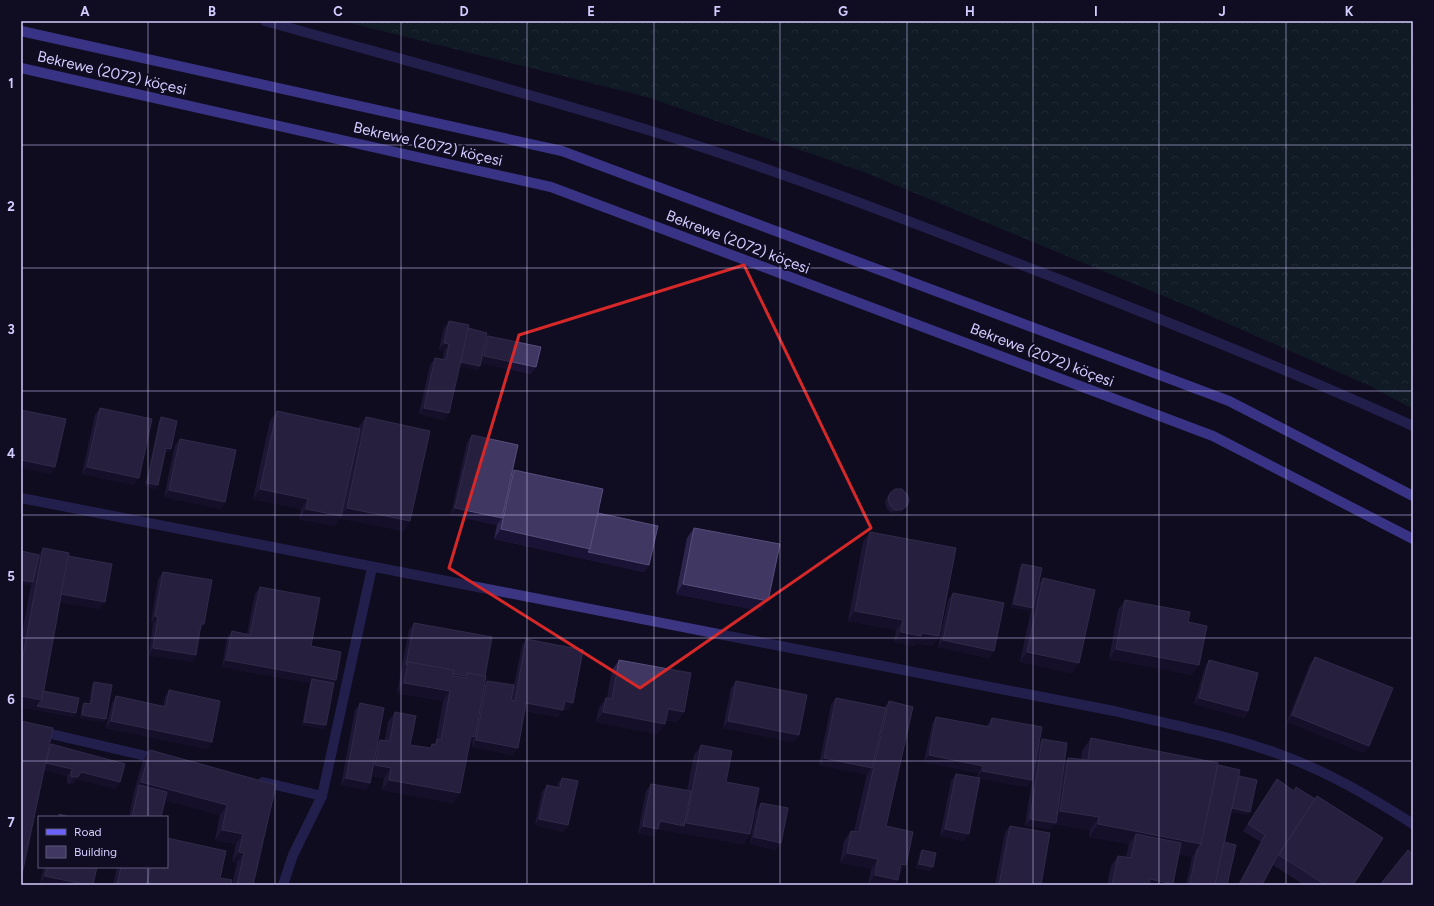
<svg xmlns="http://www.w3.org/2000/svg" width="1434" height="906" font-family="Figtree,sans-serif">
  <defs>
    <pattern id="forest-crowns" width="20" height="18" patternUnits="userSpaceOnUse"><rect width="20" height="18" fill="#0f2b2b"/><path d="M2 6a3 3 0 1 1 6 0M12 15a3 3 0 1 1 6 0" fill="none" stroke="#31494b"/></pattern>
  </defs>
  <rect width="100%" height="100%" fill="#100c21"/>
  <path fill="url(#forest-crowns)" d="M342,21H1413V409L1370,386L1190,307L864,172L647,97Z"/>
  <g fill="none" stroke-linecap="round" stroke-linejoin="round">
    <path stroke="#3b3582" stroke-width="10" d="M265,21C393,57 521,91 648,130C775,169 899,217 1022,265C1154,316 1285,368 1413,426"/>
    <g stroke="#3b3582" stroke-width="10">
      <path d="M21,498L1114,711C1168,724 1223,734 1276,753C1325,770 1369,796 1413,824"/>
      <path d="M21,727L159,759"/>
      <path d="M263,782L322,796"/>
      <path d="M283,885L293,855L322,796L372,568"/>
    </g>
    <g stroke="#6c63ff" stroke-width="10">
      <path d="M21,31L562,151L1229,401L1413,496"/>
      <path d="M21,68L551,187L1213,436L1413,539"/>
    </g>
  </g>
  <g fill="#2e254f">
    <path d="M449,321L468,328L486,339L488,336L531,374L481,363L480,366L477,370L460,366L444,420L419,414L430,365L435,358L443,360L444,351L439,350L444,328Z"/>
    <path d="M100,408L134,485L82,474L95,415Z"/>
    <path d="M277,411L358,428L366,417L410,521L403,531L340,518L334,526L299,519L301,509L253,499L270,421Z"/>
    <path d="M161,417L169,452H165L156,489L145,486L159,421Z"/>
    <path d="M472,435L512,473L514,470L598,513L649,565L644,572L494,539L497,525L451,515L467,442Z"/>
    <path d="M180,439L221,509L164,497L175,445Z"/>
    <path d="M890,493L907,506L904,510L899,513H892L887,509L885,502L888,496Z"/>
    <path d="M694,528L761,611L676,594L687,538Z"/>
    <path d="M870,532L939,636L932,646L916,643L914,646L894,642L896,630L848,621L863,542Z"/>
    <path d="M43,548L68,556L100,609L60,602L43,691L76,713L73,717L21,707V639L31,585L21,584V551L39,555Z"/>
    <path d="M1022,564L1038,585L1043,578L1072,673L1020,662L1031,611L1011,607L1020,567Z"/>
    <path d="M163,572L192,662L149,655L153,624L151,623L158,579Z"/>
    <path d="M260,587L311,646L336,680L334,683L323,729L302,725L310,683L222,667L227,638L232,631L247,634L255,594Z"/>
    <path d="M953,593L994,651L989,658L938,647L948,600Z"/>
    <path d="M1125,600L1188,622L1192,675L1109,659L1118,610Z"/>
    <path d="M414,623L485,676V685L487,681L514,685L522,646L526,639L568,710L563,709L558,717L524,711L513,755L472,747L473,740L469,746L453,803L382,790L384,778L372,776L370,783L366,790L341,785L355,710L360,703L378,743L380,740H385L388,722L395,712L410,745L430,748L436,741L443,701L397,693L409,630Z"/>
    <path d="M1315,657L1364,753L1287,722L1310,664Z"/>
    <path d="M619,660L684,712L677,722L666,720L658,734L596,722L599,708L606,698H607L612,670Z"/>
    <path d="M1209,660L1248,711L1244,718L1194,704L1205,667Z"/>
    <path d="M736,681L799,735L794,742L723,728L731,688Z"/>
    <path d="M94,682L106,719L103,722L80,718L82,706L84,703H89L92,685Z"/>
    <path d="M169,690L207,749L106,728L112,703L116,696L163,706L165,697Z"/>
    <path d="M836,698L884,708L889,701L886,826L899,875L894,885H868L871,869L840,863L844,841L851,831H854L867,774L819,765L831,705Z"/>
    <path d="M936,717L987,727V725L992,718L1039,744L1042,739L1064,764L1068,758L1081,759L1082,751L1091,738L1218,765L1239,776L1247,815L1231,812L1224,842L1227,885H1186L1192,857L1179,854L1172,885H1107L1111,866L1118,856L1126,857L1129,844L1089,837L1090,830L1054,824L1051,829L1025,826L1033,773L1032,780L1027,787L977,778L978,773L924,762L932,724Z"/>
    <path d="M51,744L120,782L116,789L77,779L73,784H70L67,783V776L44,770L49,747Z"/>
    <path d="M701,745L726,782L750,834L743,844L658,829L653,836L638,833L646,791L651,784L687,791L694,755Z"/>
    <path d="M150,750L276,785L253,885H232L237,863L232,862L236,844L215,840L220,815L165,800L161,817H129L134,792L143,760Z"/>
    <path d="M956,774L964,841L940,836L951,781Z"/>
    <path d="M562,778L568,825L563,832L535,825L542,792L547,785L557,788V785Z"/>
    <path d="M1277,779L1353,885H1304L1273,865L1262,885H1238L1261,842L1243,831Z"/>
    <path d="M761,803L776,850L750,844L756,810Z"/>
    <path d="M1010,826L1041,885H995L1005,833Z"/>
    <path d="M922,850L933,867L930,871L916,868L920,853Z"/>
    <path d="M44,867H97L93,885H49L40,883Z"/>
    <path d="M117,867H167L220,878L231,885H113Z"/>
  </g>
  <g fill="#1b1335">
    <path d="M444,343L449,344L444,351L439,350Z"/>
    <path d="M484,356L536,367L531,374L479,363Z"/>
    <path d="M459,362L480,366L477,370L457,365Z"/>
    <path d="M424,408L449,413L444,420L419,414Z"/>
    <path d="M166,448L171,449L169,452L164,451Z"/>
    <path d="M21,460L55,467L51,474L21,468Z"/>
    <path d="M87,467L139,478L134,485L82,474Z"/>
    <path d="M147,483L158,485L156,489L145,486Z"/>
    <path d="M260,489L308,499L301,509L253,499Z"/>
    <path d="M169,490L225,502L221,509L164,497Z"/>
    <path d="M907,506L904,510L899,513H892L894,510Z"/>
    <path d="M347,508L410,521L403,531L340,518L334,526L299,519L306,509L341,516Z"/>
    <path d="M455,508L502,518L497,525L451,515Z"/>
    <path d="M501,529L590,549L649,565L644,572L494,539Z"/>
    <path d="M21,580L33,582L31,585L21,584Z"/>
    <path d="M683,584L768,601L761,611L676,594Z"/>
    <path d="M60,594L105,602L100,609L55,601Z"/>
    <path d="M1014,604L1033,608L1031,611L1011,607Z"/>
    <path d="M855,611L903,620L896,630L848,621Z"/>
    <path d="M155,616L158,617L153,624L151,623Z"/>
    <path d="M201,624H204L200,631Z"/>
    <path d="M901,632L922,633L939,636L932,646L916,643L914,646L894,642Z"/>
    <path d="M943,640L994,651L989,658L938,647Z"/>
    <path d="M153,648L196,655L192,662L149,655Z"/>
    <path d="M1116,649L1199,665L1192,675L1109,659Z"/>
    <path d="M1027,652L1079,663L1072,673L1020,662Z"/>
    <path d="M226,660L336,680L331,687L312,679L310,683L222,667Z"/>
    <path d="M407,665L464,676L460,683Z"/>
    <path d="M404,683L450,691L443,701L397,693Z"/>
    <path d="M21,696L42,700L76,713L73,717L21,707Z"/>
    <path d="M1199,698L1248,711L1244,718L1194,704Z"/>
    <path d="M565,701L573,703L568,710L560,708Z"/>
    <path d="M526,703L563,710L558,717L521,710Z"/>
    <path d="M668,709L684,712L677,722L661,719Z"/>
    <path d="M603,712L665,724L658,734L596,722Z"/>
    <path d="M82,715L106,719L103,722L80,718Z"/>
    <path d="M1292,715L1369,746L1364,753L1287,722Z"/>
    <path d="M111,721L212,742L207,749L106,728Z"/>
    <path d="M728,721L799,735L794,742L723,728Z"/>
    <path d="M304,722L326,725L323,729L302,725Z"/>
    <path d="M471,736L475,737L468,747Z"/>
    <path d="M476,740L518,748L513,755L472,747Z"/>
    <path d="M929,755L983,766L978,773L924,762Z"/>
    <path d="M824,758L872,768L867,775L819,765Z"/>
    <path d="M46,763L72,769L67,776L41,770Z"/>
    <path d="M375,765L391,768L384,778L368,775Z"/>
    <path d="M982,771L1032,780L1027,787L977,778Z"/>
    <path d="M81,772L120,782L116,789L77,779L73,784H70L74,777Z"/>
    <path d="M346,778L370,783L366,790L341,785Z"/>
    <path d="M389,780L460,793L453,803L382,790Z"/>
    <path d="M141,782L227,805L220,815L137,793L139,785Z"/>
    <path d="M1230,808L1250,812L1247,815L1228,812Z"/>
    <path d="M1060,811L1099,817L1090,830L1054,824L1051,829L1025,826L1030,819L1053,822Z"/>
    <path d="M539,819L568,825L563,832L535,825Z"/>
    <path d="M660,821L684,826L679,833L655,828Z"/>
    <path d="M686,823L750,834L743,844L679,833Z"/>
    <path d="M1098,824L1201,844L1192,857L1134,845L1136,834L1129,844L1089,837Z"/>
    <path d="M643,826L658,829L653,836L638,833Z"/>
    <path d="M945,829L969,834L964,841L940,836Z"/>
    <path d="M222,830L243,834L236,844L215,840Z"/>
    <path d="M754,837L781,843L776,850L750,844Z"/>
    <path d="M239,852L244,853L237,863L232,862Z"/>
    <path d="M847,853L878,859L871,869L840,863Z"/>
    <path d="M901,864L906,865L899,875L894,874Z"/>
    <path d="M919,864L933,867L930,871L916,868Z"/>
    <path d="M875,875L898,880L894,885H868Z"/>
    <path d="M45,876L87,885H49L40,883Z"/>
    <path d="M1150,879L1173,884L1172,885H1146Z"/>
    <path d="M1190,883L1199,885H1188Z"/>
  </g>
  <g fill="#403762" stroke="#574e7b">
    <path d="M449,321L469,325L449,413L424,408L435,358L446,360L449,344L444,343Z"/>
    <path d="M468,328L487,333L480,366L461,362Z"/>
    <path d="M488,336L541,347L536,367L484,356Z"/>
    <path d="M100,408L152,419L139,478L87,467Z"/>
    <path d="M21,410L66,419L55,467L21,460Z"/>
    <path d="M277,411L360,429L341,516L306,509L308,499L260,489Z"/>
    <path d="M161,417L177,421L171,449L166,448L158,485L147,483Z"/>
    <path d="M366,417L430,431L410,521L347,508Z"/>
    <path d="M472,435L518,445L502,518L455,508Z"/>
    <path d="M180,439L236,450L225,502L169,490Z"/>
    <path d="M514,470L603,489L590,549L501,529Z"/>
    <path d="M895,489H902L907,494L909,500L907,506L901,510H894L890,505L888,499L890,493Z"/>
    <path d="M598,513L658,526L649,565L588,552L590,549Z"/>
    <path d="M694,528L780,544L768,601L683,584Z"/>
    <path d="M870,532L956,548L939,636L922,633L921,636L901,632L903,620L855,611Z"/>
    <path d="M43,548L69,553L42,700L21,696V661H22Z"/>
    <path d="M21,551L39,555L33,582L21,580Z"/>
    <path d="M68,556L112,564L105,602L61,594Z"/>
    <path d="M1022,564L1042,568L1033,608L1014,604Z"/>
    <path d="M163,572L212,580L204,624H201L196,655L153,648L158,617L155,616Z"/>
    <path d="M1043,578L1095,590L1079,663L1027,652Z"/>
    <path d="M260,587L320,598L311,646L341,652L336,680L226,660L232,631L250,635Z"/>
    <path d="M953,593L1004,603L994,651L943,640Z"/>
    <path d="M1125,600L1190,612L1188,622L1207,626L1199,665L1116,649Z"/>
    <path d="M414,623L492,637L485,676L467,673L464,676L453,674L454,670L408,662L406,665Z"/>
    <path d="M526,639L583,650L573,703L565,701L563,710L526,703L518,748L476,740L487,681L514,685L511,700L515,701Z"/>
    <path d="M1315,657L1393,688L1369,746L1292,715Z"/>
    <path d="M619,660L691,673L684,712L668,709L665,724L603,712L606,698L612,699Z"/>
    <path d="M1209,660L1258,673L1248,711L1199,698Z"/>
    <path d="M408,662L454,670L453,676L466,678L467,673L486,676L475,737L471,736L460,793L389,780L391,768L375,765L380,740L390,741L395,712L416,716L410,745L431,748L432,744L436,745L437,739L441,740L450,691L404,683Z"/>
    <path d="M312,679L334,683L326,725L304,722Z"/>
    <path d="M736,681L807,695L799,735L728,721Z"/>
    <path d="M94,682L112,685L106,719L82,715L84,703L91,704Z"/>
    <path d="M169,690L220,701L212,742L111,721L116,696L166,707Z"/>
    <path d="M43,691L79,698L76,713L37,706L42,700Z"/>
    <path d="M836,698L886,708L872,768L824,758Z"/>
    <path d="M889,701L913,707L886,826L913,832L906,865L901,864L898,880L875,875L878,859L847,853L851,831L859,832Z"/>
    <path d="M360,703L384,708L370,783L346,778Z"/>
    <path d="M936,717L990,727L992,718L1042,727L1032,780L982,771L983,766L929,755Z"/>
    <path d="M21,721L53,728L21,879Z"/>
    <path d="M1091,738L1218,763L1201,844L1098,824L1099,817L1060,811L1068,758L1088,760Z"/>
    <path d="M1042,739L1067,743L1056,823L1030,819Z"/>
    <path d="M51,744L125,764L120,782L81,772L78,777H74L71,776L72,769L46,763Z"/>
    <path d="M701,745L732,751L726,782L759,788L750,834L686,823Z"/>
    <path d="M150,750L276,785L253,885H237L244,853L239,852L243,834L222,830L227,805L141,782Z"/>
    <path d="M1218,765L1240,770L1215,885H1199L1190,883L1197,850L1201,844Z"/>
    <path d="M956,774L980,778L969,834L945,829Z"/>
    <path d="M1239,776L1257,780L1250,812L1232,808Z"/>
    <path d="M562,778L578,781L568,825L539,819L547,785L560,788Z"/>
    <path d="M1277,779L1294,791L1296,787L1315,799L1276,858L1262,885H1239L1265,835L1248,824Z"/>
    <path d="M651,784L691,791L684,826L660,821L658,829L643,826Z"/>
    <path d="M139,785L167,792L161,817H132Z"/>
    <path d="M1317,796L1383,838L1353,885H1326L1279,855Z"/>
    <path d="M761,803L788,808L781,843L754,837Z"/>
    <path d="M59,814L71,817H59Z"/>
    <path d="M1010,826L1050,833L1041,885H999Z"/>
    <path d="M1136,834L1181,843L1173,884L1150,879L1149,885H1112L1118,856L1131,858Z"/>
    <path d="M167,838L226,851L220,878L232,880L231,885H147L151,867H167Z"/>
    <path d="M1224,842L1236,845L1227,885H1215Z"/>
    <path d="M922,850L936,853L933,867L919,864Z"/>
    <path d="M1408,850L1413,854V885H1380Z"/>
    <path d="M47,867H97L93,885H87L45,876Z"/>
    <path d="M121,867H150L146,885H117Z"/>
  </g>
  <path d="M0 0H1434V906H0ZM744,265L871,528L640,688L449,568L519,335Z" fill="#100c21" fill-opacity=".55" fill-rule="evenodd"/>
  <path fill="none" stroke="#d62828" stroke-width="3" stroke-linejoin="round" d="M744,265L871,528L640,688L449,568L519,335Z"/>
  <path fill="none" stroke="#d3ccff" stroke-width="1" stroke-opacity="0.55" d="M148,21V817M275,21V885M401,21V885M527,21V885M654,21V885M780,21V885M907,21V885M1033,21V885M1159,21V885M1286,21V885M21,145H1413M21,268H1413M21,391H1413M21,515H1413M21,638H1413M21,761H1413M148,867V885"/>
  <g text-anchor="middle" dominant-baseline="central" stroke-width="4" stroke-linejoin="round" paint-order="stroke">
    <g font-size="15" fill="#d3ccff" stroke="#100c21">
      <text transform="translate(112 73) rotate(13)">Bekrewe (2072) köçesi</text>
      <text transform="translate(428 144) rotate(13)">Bekrewe (2072) köçesi</text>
      <text transform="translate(738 242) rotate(21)">Bekrewe (2072) köçesi</text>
      <text transform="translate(1042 355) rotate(21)">Bekrewe (2072) köçesi</text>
    </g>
  </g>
  <rect width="1434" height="906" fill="none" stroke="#100c21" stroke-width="44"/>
  <rect x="38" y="816" width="130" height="52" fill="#100c21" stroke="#5e597a"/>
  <rect x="46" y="829" width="20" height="6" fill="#6c63ff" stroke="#5e597a"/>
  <text x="74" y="836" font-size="12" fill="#d3ccff">Road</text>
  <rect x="46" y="846" width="20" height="12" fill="#403762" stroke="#5e597a"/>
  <text x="74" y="856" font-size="12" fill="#d3ccff">Building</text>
  <rect x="22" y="22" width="1390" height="862" fill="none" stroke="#d3ccff" stroke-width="1.5"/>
  <g font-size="13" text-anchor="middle" font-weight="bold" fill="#d3ccff">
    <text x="85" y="16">A</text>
    <text x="212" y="16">B</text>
    <text x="338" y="16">C</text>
    <text x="464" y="16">D</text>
    <text x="591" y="16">E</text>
    <text x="717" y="16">F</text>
    <text x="843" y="16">G</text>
    <text x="970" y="16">H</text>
    <text x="1096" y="16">I</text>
    <text x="1222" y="16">J</text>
    <text x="1349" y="16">K</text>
    <text x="11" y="88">1</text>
    <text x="11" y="211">2</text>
    <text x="11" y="334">3</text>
    <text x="11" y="458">4</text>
    <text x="11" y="581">5</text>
    <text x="11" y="704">6</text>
    <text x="11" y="827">7</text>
  </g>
</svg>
